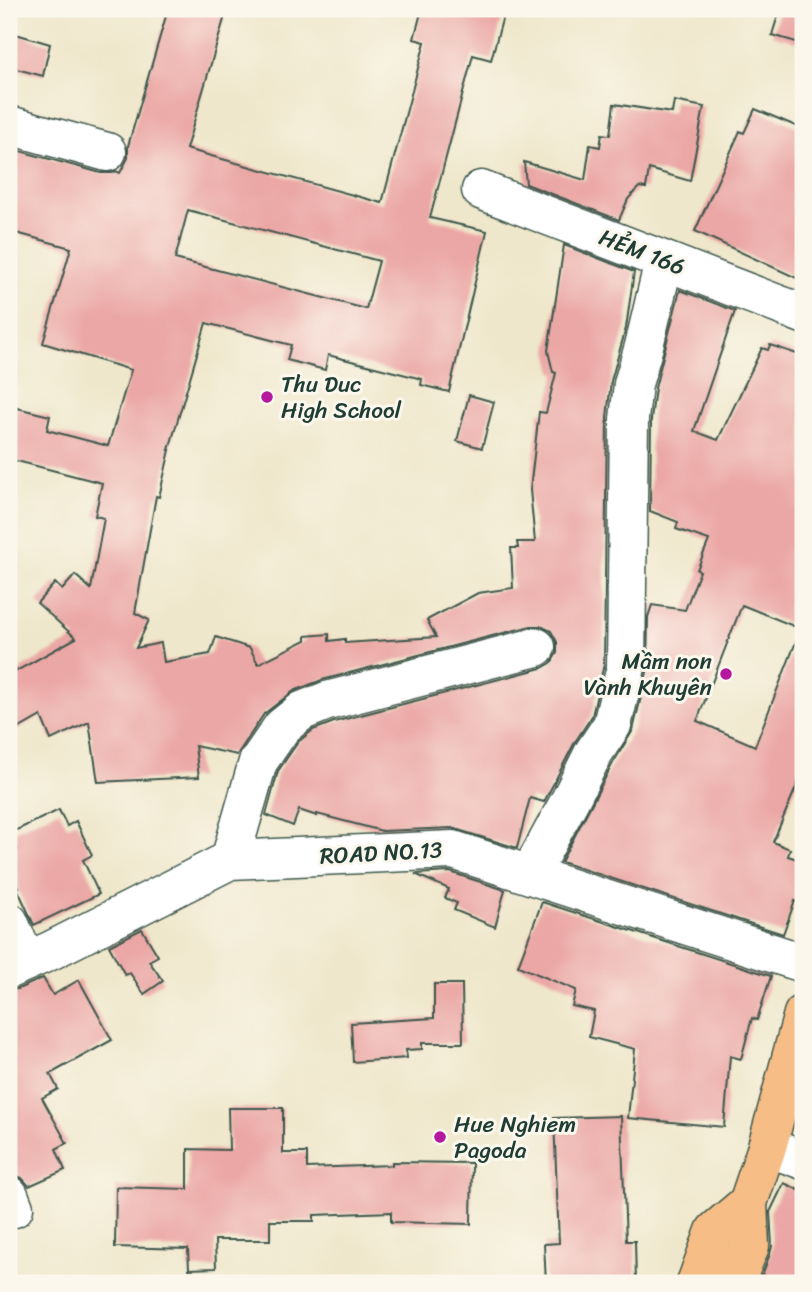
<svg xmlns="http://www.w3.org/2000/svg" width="812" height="1292" font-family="Sriracha,sans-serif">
  <rect width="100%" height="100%" fill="#fbf7ec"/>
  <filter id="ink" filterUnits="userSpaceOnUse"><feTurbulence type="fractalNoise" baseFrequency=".0143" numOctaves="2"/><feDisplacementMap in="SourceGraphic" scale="14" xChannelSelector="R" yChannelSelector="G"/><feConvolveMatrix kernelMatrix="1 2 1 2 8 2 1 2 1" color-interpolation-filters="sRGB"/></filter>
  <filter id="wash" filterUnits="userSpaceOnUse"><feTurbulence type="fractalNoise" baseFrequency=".00686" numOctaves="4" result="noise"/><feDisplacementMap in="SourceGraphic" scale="28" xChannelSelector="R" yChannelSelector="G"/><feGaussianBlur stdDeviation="1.57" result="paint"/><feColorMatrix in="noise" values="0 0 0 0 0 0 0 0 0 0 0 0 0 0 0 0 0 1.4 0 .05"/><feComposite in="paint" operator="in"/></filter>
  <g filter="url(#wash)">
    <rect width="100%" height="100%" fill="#efe7cb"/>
    <g id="blocks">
      <g fill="#eba7a5" fill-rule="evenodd">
        <path d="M168,9H227L186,149L382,203L425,42L414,39L422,9H505L491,60L473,55L430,218L487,231L449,392L421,385L422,379L328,355L325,370L287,360L291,345L206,323L169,450H170L159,497L156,496L135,613L149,620L136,648L161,643L164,662L210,654L216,637L250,648L258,664L306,640V636L329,634V641L345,639V643L436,637L427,620L478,593L513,588L511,548H518L517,542H535L530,490L539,412L546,413L556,373L553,372L548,351L564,245L634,272L626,328L611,381L607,417L604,664L592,716L575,742L544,802L530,798L517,848L452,828L382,831L317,814V816L299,810L293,826L266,815L278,771L298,742L313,730L334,722L542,668L551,663L557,653V642L551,631L541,626H531L322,680L294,691L264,714L237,755L195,746L199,777L98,782L89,722L51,740L41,716L9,734V675L76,638L37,603L55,583L62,590L75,575L91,589L104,518L95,516L102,483L9,459V406L50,416L47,430L108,446L131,370L43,343L71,248L9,231V148L101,173H112L116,171L120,173L128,158V146ZM188,210L379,261L366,309L175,259Z"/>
        <path d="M780,9H803V44L772,35Z"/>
        <path d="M9,32L50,44L43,76L9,67Z"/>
        <path d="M674,101L704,107L690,181L649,169L646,188L639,187L628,199L619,220L526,184L524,162L585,180L590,145L600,147L602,134L610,135L614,104L672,113Z"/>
        <path d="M755,109L803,129V281L695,231L740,131L744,133Z"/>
        <path d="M680,290L735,311L694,431L718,440L762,348L768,350L770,345L803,356V771L773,842L790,849L788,856L803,861V905L795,901L783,934L561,862L613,763L633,730L647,672L648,617L652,605L685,610L700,571L697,570L709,540L676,529L678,522L650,511L651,420L655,388ZM742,605L801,629L755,746L697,721Z"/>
        <path d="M469,395L494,402L482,448L457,441Z"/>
        <path d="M59,810L67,826L76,821L92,855L83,860L99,894L34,925L17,888L19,887L9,864V853L17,849L10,833Z"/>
        <path d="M450,872L505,890L495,927L454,910L457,903L445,898L449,889L415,874Z"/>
        <path d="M542,902L771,976L757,1020L752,1018L741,1059L730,1056L724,1127L628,1118L635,1049L589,1037L594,1011L572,1006L576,990L518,966Z"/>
        <path d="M142,929L158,956L149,961L163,981L144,994L130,973L125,975L109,946Z"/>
        <path d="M43,978L53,995L79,980L112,1040L50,1074L58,1089L42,1098L67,1143L56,1149L65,1170L29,1186L22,1178L13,1174H9V990L18,989Z"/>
        <path d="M434,984H462L463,1043H422V1049L406,1050L407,1058L353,1062L351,1023L434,1018Z"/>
        <path d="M228,1108H283V1153H307V1168L392,1165V1162L472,1163L471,1224L391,1222V1212L314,1215V1221H270V1240H215L216,1268L189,1269L188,1249L115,1247L116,1187L188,1189V1149L229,1150Z"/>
        <path d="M621,1116L626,1241H635L636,1283H546L544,1244L559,1243L554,1118Z"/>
        <path d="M784,1183L803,1192V1283H759L770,1254L772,1246L770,1212Z"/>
      </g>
    </g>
  </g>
  <g filter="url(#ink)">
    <use href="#blocks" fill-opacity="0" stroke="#3e564b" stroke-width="2"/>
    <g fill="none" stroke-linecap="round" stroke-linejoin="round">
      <defs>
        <g id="minor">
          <path d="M9,125L107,152"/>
          <path d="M481,190L803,314"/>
          <path d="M230,860L258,762L282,727L302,711L327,701L536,647"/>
          <path d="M530,874L570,800L594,752L612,725L626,667L629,419L633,384L644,346L664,261"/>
          <path d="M9,922L26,961"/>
          <path d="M9,969L50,951L230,860L453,850L803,963"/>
          <path d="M767,1147L803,1160"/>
          <path d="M9,1195L14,1208"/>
        </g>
        <g id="major">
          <path d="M696,1283L715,1231L748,1203"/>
          <path d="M735,1283L750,1246L748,1203L767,1147L803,1014"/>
        </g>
      </defs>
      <use href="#minor" stroke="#3e564b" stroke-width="41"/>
      <use href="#major" stroke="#3e564b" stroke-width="41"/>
      <use href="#minor" stroke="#fff" stroke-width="38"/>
      <use href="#major" stroke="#f6be86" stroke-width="38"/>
    </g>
  </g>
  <g fill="#b5179e" stroke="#fbf7ec" stroke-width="2.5">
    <circle cx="267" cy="397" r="7"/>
    <circle cx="726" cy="674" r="7"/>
    <circle cx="440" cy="1137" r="7"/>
  </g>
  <g text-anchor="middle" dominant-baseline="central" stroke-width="6" stroke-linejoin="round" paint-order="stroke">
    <g font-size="23" fill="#1f3d34" stroke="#fbf7ec">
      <text transform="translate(642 252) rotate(21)">HẺM 166</text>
      <text transform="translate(381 853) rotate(-3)">ROAD NO.13</text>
    </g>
    <g font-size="23" fill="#1f3d34" stroke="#fbf7ec" text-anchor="start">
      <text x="281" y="384">Thu Duc<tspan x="281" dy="26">High School</tspan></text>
      <text x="712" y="661" text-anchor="end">Mầm non<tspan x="712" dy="26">Vành Khuyên</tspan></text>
      <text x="454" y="1124">Hue Nghiem<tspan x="454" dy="26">Pagoda</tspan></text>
    </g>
  </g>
  <rect width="812" height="1292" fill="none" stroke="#fbf7ec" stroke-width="35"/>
</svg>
